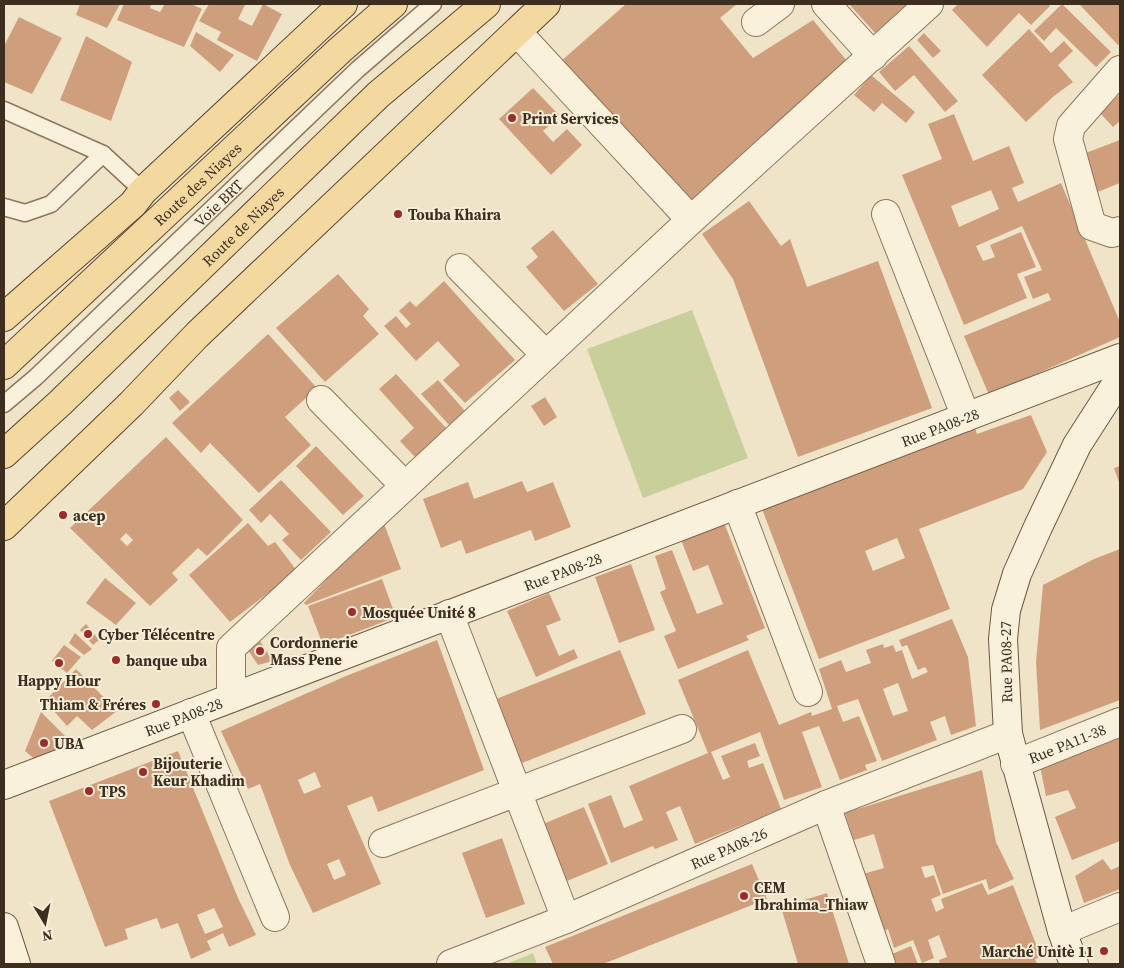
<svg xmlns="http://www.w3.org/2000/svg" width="1124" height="968" font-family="'Source Serif 4',serif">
  <rect width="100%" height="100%" fill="#f0e4c8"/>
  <g fill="#c9cf9b">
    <path d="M692,310L748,458L643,498L587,349Z"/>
    <path d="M533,953L537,964H507Z"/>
  </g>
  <g fill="#cf9f7d" fill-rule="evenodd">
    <path d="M80,4H120L107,28L76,15Z"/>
    <path d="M124,4H151L150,8L160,12L165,4H191L202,9L184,47L117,20Z"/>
    <path d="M209,4H243L245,5L238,19L252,26L263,4L282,14L257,61L217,40L221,32L199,21Z"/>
    <path d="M626,4H737L720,18L753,58L813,20L847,61L798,104L692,204L560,62Z"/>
    <path d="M849,4H907L875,33Z"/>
    <path d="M958,4H1048L1050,6L1031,25L1019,13L987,47L952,10Z"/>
    <path d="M1062,4L1111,52L1096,67L1056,28L1044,41L1034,31Z"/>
    <path d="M1079,4H1120V43L1118,45Z"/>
    <path d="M19,17L62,38L32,94L4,82V46Z"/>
    <path d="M1029,29L1051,53L1064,41L1073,51L1058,65L1073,82L1054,96L1026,122L982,75Z"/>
    <path d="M196,32L234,55L220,72L190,46Z"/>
    <path d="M924,33L941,51L933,58L917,40Z"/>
    <path d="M86,36L132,62L111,121L60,100Z"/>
    <path d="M909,46L958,101L945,112L914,75L895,91L879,72Z"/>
    <path d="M871,75L915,112L906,123L882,103L874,112L854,95Z"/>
    <path d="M533,88L560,116L543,131L553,142L567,129L582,145L551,175L499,119Z"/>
    <path d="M1120,94V121L1113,127L1100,113Z"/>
    <path d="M954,114L973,161L1009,146L1024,183L1012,188L1018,202L1061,183L1120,322V337L989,395L964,336L1051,300L1048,293L1033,299L1024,277L1042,270L1022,226L976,246L983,261L995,257L990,245L1021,232L1036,267L1017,274L1027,298L964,325L902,175L942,159L928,124ZM991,190L999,209L959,227L951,206Z"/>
    <path d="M1120,140V183L1095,193L1083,154Z"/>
    <path d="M749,201L781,246L790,239L807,287L878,261L932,408L798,457L733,279L702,234Z"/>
    <path d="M553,230L598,284L564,311L526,267L538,257L531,248Z"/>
    <path d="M338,274L369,309L363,316L379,334L325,382L276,328Z"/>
    <path d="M444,281L515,360L465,403L443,380L460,365L438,341L416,361L384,326L396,316L406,328L411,324L399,311L410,301L416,307Z"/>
    <path d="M268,334L317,388L285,417L311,445L259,493L210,443L201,453L172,423Z"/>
    <path d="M396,374L447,429L416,458L400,441L414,428L379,389Z"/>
    <path d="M438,380L465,411L449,425L421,394Z"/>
    <path d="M178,390L190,402L180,411L169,398Z"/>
    <path d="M545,397L557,417L544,426L531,406Z"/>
    <path d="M1031,415L1047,452L1023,489L919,529L950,609L819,659L762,509L974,425L977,434ZM897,538L905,558L873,571L865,551Z"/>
    <path d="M166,437L243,520L207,556L198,548L172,573L178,580L150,606L70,528ZM126,533L133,540L127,546L120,539Z"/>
    <path d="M316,446L364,496L343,515L296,466Z"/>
    <path d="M1120,466V485L1114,468Z"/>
    <path d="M281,480L331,532L301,560L282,540L289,534L270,514L261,523L249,510Z"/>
    <path d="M522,481L527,492L553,482L571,527L535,541L531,530L466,554L461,540L441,548L423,499L468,482L474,499Z"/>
    <path d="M723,520L765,628L746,636L749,640L678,669L664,636L676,631L660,592L666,589L655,556L672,550L697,614L723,604L708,565L693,571L680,537Z"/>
    <path d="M383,521L401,569L306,605L304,603Z"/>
    <path d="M248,523L268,546L275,542L297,571L230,622L189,575Z"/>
    <path d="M1120,549V700L1040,730L1036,662L1043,585L1094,559Z"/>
    <path d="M631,564L655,630L619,643L595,577Z"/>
    <path d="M105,578L136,603L116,625L86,603Z"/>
    <path d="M382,579L396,617L323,645L308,606Z"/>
    <path d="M549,593L561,620L546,626L559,656L574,649L578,658L536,677L507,611Z"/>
    <path d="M952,619L968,657L976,726L951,735L945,716L930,722L937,740L882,761L858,699L837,706L843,722L859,716L877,761L865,765L867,770L840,780L819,726L802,732L822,787L784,800L760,732L711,752L723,780L730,777L721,756L755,743L760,756L747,761L749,768L763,763L781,809L695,844L680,806L666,812L678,840L655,849L653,846L611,863L588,804L611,795L624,828L643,820L629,786L708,753L678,680L748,650L779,725L811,712L812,716L832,709L819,669L841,660L846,672L871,663L866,650L883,644L884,648L893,645L896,652L902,650L912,679L928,672L925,667L918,670L907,645L902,647L899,640ZM898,683L908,711L893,716L883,689Z"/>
    <path d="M86,624L99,640L93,645L80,630Z"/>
    <path d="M75,633L92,649L84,655L69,643Z"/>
    <path d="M437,640L484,770L378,812L372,796L347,806L381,884L313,913L290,865L260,784L248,789L221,731L346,676ZM315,772L321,787L304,794L298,780ZM339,859L346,875L334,880L327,864Z"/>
    <path d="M260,641L273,661L258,665L247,649Z"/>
    <path d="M64,645L81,657L67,673L52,661Z"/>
    <path d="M620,650L646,714L517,765L491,701Z"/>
    <path d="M76,669L117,711L92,730L77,716L67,726L45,701Z"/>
    <path d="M41,712L77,748L36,760L25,751Z"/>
    <path d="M1120,731V841L1072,860L1055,817L1076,808L1068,790L1046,796L1040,766Z"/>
    <path d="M178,751L238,898L256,935L229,947L223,933L207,941L211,950L191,959L178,923L161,929L157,918L125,929L128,939L105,947L49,801ZM214,908L223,927L205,934L197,915Z"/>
    <path d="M982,770L996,842L1014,879L989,890L986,879L943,894L933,865L921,867L925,878L934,875L941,895L931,899L936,912L944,908L941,899L982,883L988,895L1013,885L1041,957L1035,959L1037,964H940L939,960L947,957L939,935L928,940L934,958L922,963L913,940L894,948L888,929L884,931L863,874L884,868L874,834L854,840L845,813Z"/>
    <path d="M584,807L608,864L567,881L543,824Z"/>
    <path d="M502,838L525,904L486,918L462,853Z"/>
    <path d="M1103,859L1111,870L1120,866V889L1084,903L1075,876Z"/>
    <path d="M752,864L767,899L603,964H553L545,947Z"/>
    <path d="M827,893L849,964H798L781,907Z"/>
    <path d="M911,946L918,964H897L892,954Z"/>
  </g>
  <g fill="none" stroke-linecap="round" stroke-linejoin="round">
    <defs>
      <g id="lane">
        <path d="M4,110L103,154L143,191"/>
        <path d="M4,207L25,213L51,204L103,154"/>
        <path id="s1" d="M4,404L36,377L357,70L433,4"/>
      </g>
      <g id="street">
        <path d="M826,4L873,56"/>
        <path d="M756,22L780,4"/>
        <path d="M517,32L691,220"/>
        <path d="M1120,70L1071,126L1068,139L1092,226L1112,233L1120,231"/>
        <path d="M886,214L966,417"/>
        <path d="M460,268L546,355"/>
        <path d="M321,400L405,486"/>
        <path d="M737,504L808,692"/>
        <path d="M449,614L566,919"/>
        <path d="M231,698V648L691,220L929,4"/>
        <path d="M191,713L275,917"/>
        <path id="s2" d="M1015,764L1120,722"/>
        <path d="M826,805L881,964"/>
        <path d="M383,843L682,729"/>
        <path d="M1062,931L1120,907"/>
        <path id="s3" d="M451,964L566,919L826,805L1008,734"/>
      </g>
      <g id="secondary">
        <path id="s4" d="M4,785L1120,358"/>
        <path d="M4,927L16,964"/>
        <path d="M1074,964L1062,931L1008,734L1003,639L1006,610L1017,574L1038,527L1077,445L1120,378"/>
      </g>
      <g id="primary">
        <path d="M4,317L133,204L143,191L343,4"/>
        <path id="s5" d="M4,365L340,50L393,4"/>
        <path id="s6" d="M4,454L60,403L378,95L486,4"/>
        <path d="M4,526L131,404L197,335L546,4"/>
      </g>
    </defs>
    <use href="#lane" stroke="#8d765c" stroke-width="19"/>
    <use href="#street" stroke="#8d765c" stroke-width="30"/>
    <use href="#secondary" stroke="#6f573f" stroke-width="30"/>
    <use href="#primary" stroke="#5b4430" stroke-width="30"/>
    <use href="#lane" stroke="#faf1dc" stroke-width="16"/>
    <use href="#street" stroke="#faf1dc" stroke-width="28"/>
    <use href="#secondary" stroke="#faf1dc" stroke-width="28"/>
    <use href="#primary" stroke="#f3d9a0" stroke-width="28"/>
  </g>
  <g fill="#9e2a2b" stroke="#f7eed8" stroke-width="2">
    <circle cx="512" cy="118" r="5"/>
    <circle cx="398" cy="214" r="5"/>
    <circle cx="63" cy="515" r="5"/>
    <circle cx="352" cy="612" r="5"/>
    <circle cx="88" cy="634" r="5"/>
    <circle cx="260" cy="651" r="5"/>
    <circle cx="116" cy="660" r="5"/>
    <circle cx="59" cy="663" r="5"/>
    <circle cx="156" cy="704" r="5"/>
    <circle cx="44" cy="743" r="5"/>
    <circle cx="143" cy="772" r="5"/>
    <circle cx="89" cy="791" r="5"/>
    <circle cx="744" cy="896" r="5"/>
    <circle cx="1104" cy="951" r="5"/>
  </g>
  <g text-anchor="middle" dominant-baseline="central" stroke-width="4" stroke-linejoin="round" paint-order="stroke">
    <g font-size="15" font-weight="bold" fill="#3d2e20" stroke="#f7eed8" text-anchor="start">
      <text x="522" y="118">Print Services</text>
      <text x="408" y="214">Touba Khaira</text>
      <text x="73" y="515">acep</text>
      <text x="362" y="612">Mosquée Unité 8</text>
      <text x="98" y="634">Cyber Télécentre</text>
      <text x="270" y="642">Cordonnerie<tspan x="270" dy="17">Mass Pene</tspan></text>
      <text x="126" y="660">banque uba</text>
      <text x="59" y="680" text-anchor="middle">Happy Hour</text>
      <text x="146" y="704" text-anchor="end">Thiam &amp; Fréres</text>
      <text x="54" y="743">UBA</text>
      <text x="153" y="763">Bijouterie<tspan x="153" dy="17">Keur Khadim</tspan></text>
      <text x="99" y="791">TPS</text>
      <text x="754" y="887">CEM<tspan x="754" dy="17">Ibrahima_Thiaw</tspan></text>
      <text x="1094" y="951" text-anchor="end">Marché Unitè 11</text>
    </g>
    <g font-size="15" fill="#3d2e20" stroke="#f7eed8">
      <text stroke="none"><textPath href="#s5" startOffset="265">Route des Niayes</textPath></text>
      <text stroke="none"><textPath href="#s1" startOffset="294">Voie BRT</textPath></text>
      <text stroke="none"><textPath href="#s6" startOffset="330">Route de Niayes</textPath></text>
      <text stroke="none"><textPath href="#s4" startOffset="1002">Rue PA08-28</textPath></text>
      <text stroke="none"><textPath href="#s4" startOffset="598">Rue PA08-28</textPath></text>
      <text transform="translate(1006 662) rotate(-91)">Rue PA08-27</text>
      <text stroke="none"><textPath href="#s4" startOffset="192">Rue PA08-28</textPath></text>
      <text stroke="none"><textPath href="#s2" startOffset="56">Rue PA11-38</textPath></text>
      <text stroke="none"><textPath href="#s3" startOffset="301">Rue PA08-26</textPath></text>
    </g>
  </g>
  <rect width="1124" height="968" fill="none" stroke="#3d2e20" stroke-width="10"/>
  <g transform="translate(45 923) rotate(170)" stroke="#f7eed8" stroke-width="4" paint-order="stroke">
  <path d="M0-4L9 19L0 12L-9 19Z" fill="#3d2e20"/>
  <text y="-8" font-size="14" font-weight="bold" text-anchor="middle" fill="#3d2e20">N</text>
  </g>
</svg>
